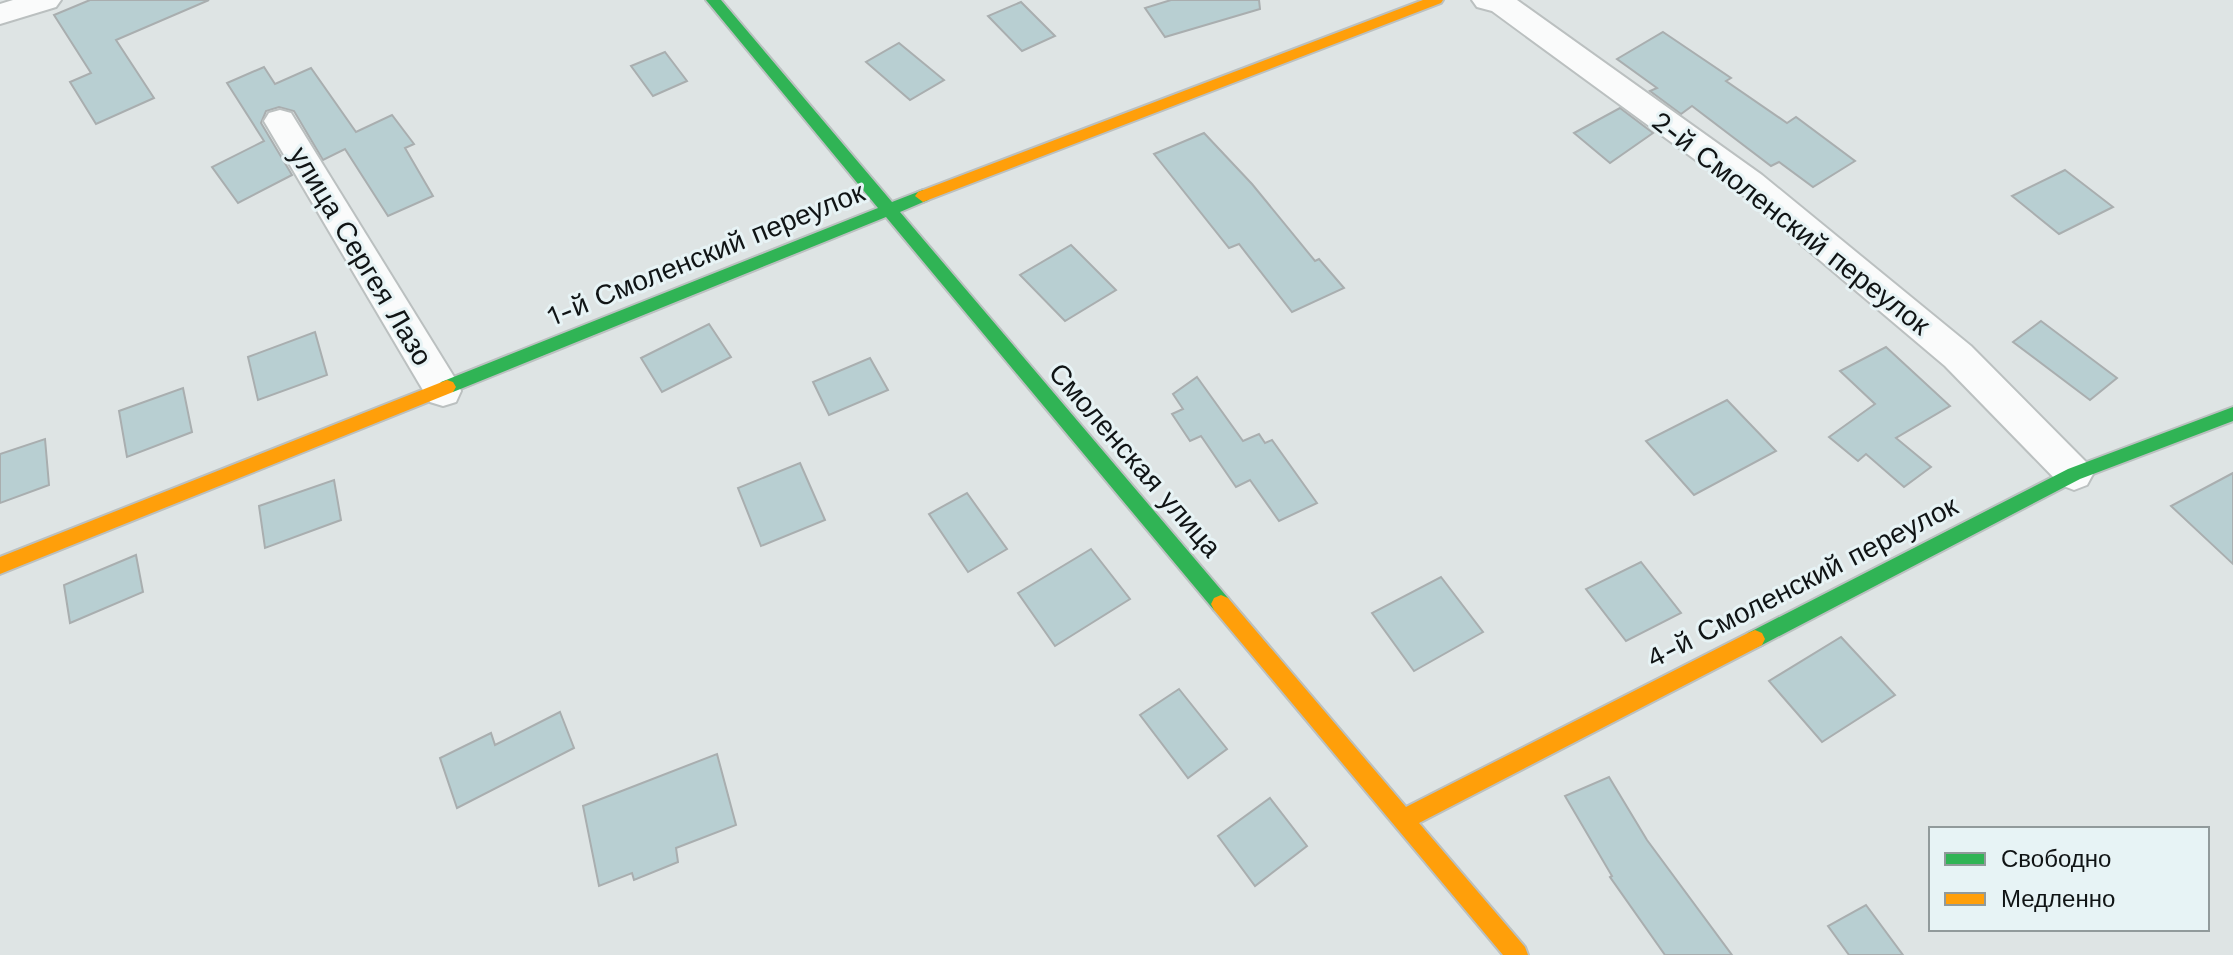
<svg xmlns="http://www.w3.org/2000/svg" width="2233" height="955" font-family="'Work Sans',sans-serif">
  <rect width="100%" height="100%" fill="#dee4e4"/>
  <g fill="#b8cfd2" stroke="#a9aeaf" stroke-width="2">
    <path d="M90,0H209L116,40L154,98L96,124L70,82L91,73L54,15Z"/>
    <path d="M1171,0H1259L1260,9L1165,37L1145,8Z"/>
    <path d="M1021,2L1055,36L1022,51L988,16Z"/>
    <path d="M1663,32L1731,78L1726,81L1787,123L1796,117L1855,161L1813,187L1779,162L1771,166L1692,106L1681,114L1650,91L1657,88L1617,59Z"/>
    <path d="M899,43L944,80L910,100L866,62Z"/>
    <path d="M665,52L687,81L653,96L631,66Z"/>
    <path d="M264,67L275,84L311,68L356,132L392,115L414,144L405,148L433,196L388,216L345,149L323,160L294,111L279,107L266,111L261,123L292,175L238,203L212,167L264,141L227,83Z"/>
    <path d="M1620,108L1653,133L1610,163L1574,133Z"/>
    <path d="M1204,133L1252,184L1315,261L1319,259L1344,288L1292,312L1239,244L1229,248L1154,154Z"/>
    <path d="M2065,170L2113,207L2059,234L2012,196Z"/>
    <path d="M1071,245L1116,290L1065,321L1020,275Z"/>
    <path d="M2041,321L2117,378L2090,400L2013,342Z"/>
    <path d="M709,324L731,357L662,392L641,358Z"/>
    <path d="M315,332L327,375L258,400L248,357Z"/>
    <path d="M1886,347L1950,406L1896,438L1931,467L1904,487L1866,454L1858,461L1829,437L1875,404L1840,371Z"/>
    <path d="M870,358L888,390L829,415L813,382Z"/>
    <path d="M1197,377L1243,441L1259,434L1265,443L1272,440L1317,503L1279,521L1250,480L1236,487L1201,436L1190,441L1172,414L1183,409L1173,394Z"/>
    <path d="M183,388L192,432L127,457L119,411Z"/>
    <path d="M1727,400L1776,451L1694,495L1646,441Z"/>
    <path d="M45,439L49,485L0,503V454Z"/>
    <path d="M800,463L825,520L761,546L738,488Z"/>
    <path d="M2233,473V564L2171,506Z"/>
    <path d="M334,480L341,520L265,548L259,506Z"/>
    <path d="M967,493L1007,549L968,572L929,514Z"/>
    <path d="M1091,549L1130,599L1055,646L1018,593Z"/>
    <path d="M136,555L143,592L70,623L64,585Z"/>
    <path d="M1641,562L1681,613L1626,641L1586,589Z"/>
    <path d="M1441,577L1483,632L1414,671L1372,613Z"/>
    <path d="M1841,637L1895,695L1822,742L1769,681Z"/>
    <path d="M1179,689L1227,749L1188,778L1140,715Z"/>
    <path d="M560,712L574,748L457,808L440,758L491,733L495,745Z"/>
    <path d="M717,754L736,825L676,848L678,862L634,880L632,873L599,886L583,806Z"/>
    <path d="M1609,777L1647,840L1732,955H1665L1610,877L1612,876L1565,796Z"/>
    <path d="M1270,798L1307,846L1255,886L1218,836Z"/>
    <path d="M1866,905L1903,955H1849L1828,926Z"/>
  </g>
  <g fill="none" stroke-linecap="round" stroke-linejoin="round">
    <defs>
      <g id="street">
        <path d="M13,0H61L56,7L0,24V4Z"/>
        <path d="M1472,0H1517L1762,175L1971,346L2087,463L2093,474L2087,485L2074,490L2061,485L1945,366L1738,191L1492,11L1477,7Z"/>
        <path d="M280,110L291,113L456,380L461,391L456,402L443,406L430,402L264,121L269,113Z"/>
      </g>
      <g id="fast">
        <path d="M706,0H721L892,202L923,190L928,192L931,196L928,200L900,212L1228,598L1231,604L1228,610L1221,613L1214,610L886,217L453,392H441L438,387L441,382L878,208Z"/>
        <path d="M2233,407V421L2080,479L1762,645L1755,648L1748,645L1745,639L1748,633L2068,469Z"/>
      </g>
      <g id="slow">
        <path d="M1423,0H1443L1441,3L928,200L923,202L915,196L918,192Z"/>
        <path d="M447,380L453,382L456,387L453,392L0,574V557Z"/>
        <path d="M1221,595L1228,598L1406,807L1748,633L1755,630L1762,633L1765,639L1762,645L1419,823L1525,947L1528,955H1503L1214,610L1211,604L1214,598Z"/>
      </g>
    </defs>
    <use href="#street" stroke="#bbc0c0" stroke-width="4"/>
    <use href="#fast" stroke="#bbc0c0" stroke-width="4"/>
    <use href="#slow" stroke="#bbc0c0" stroke-width="4"/>
    <use href="#street" fill="#fafbfb" fill-rule="evenodd"/>
    <use href="#fast" fill="#30b455" fill-rule="evenodd"/>
    <use href="#slow" fill="#ff9f0a" fill-rule="evenodd"/>
  </g>
  <g text-anchor="middle" dominant-baseline="central" stroke-width="6" stroke-linejoin="round" paint-order="stroke">
    <g font-size="28" fill="#101415" stroke="#e7f3f5">
      <text transform="translate(1791 223) rotate(38)">2-й Смоленский переулок</text>
      <text transform="translate(706 254) rotate(-22)">1-й Смоленский переулок</text>
      <text transform="translate(361 256) rotate(59)">улица Сергея Лазо</text>
      <text transform="translate(1135 460) rotate(49)">Смоленская улица</text>
      <text transform="translate(1802 582) rotate(-27)">4-й Смоленский переулок</text>
    </g>
  </g>
  <rect x="1929" y="827" width="280" height="104" fill="#e7f3f5" stroke="#919a9b" stroke-width="2"/>
  <rect x="1945" y="853" width="40" height="12" fill="#30b455" stroke="#919a9b" stroke-width="2"/>
  <text x="2001" y="867" font-size="24" fill="#101415">Свободно</text>
  <rect x="1945" y="893" width="40" height="12" fill="#ff9f0a" stroke="#919a9b" stroke-width="2"/>
  <text x="2001" y="907" font-size="24" fill="#101415">Медленно</text>
</svg>
